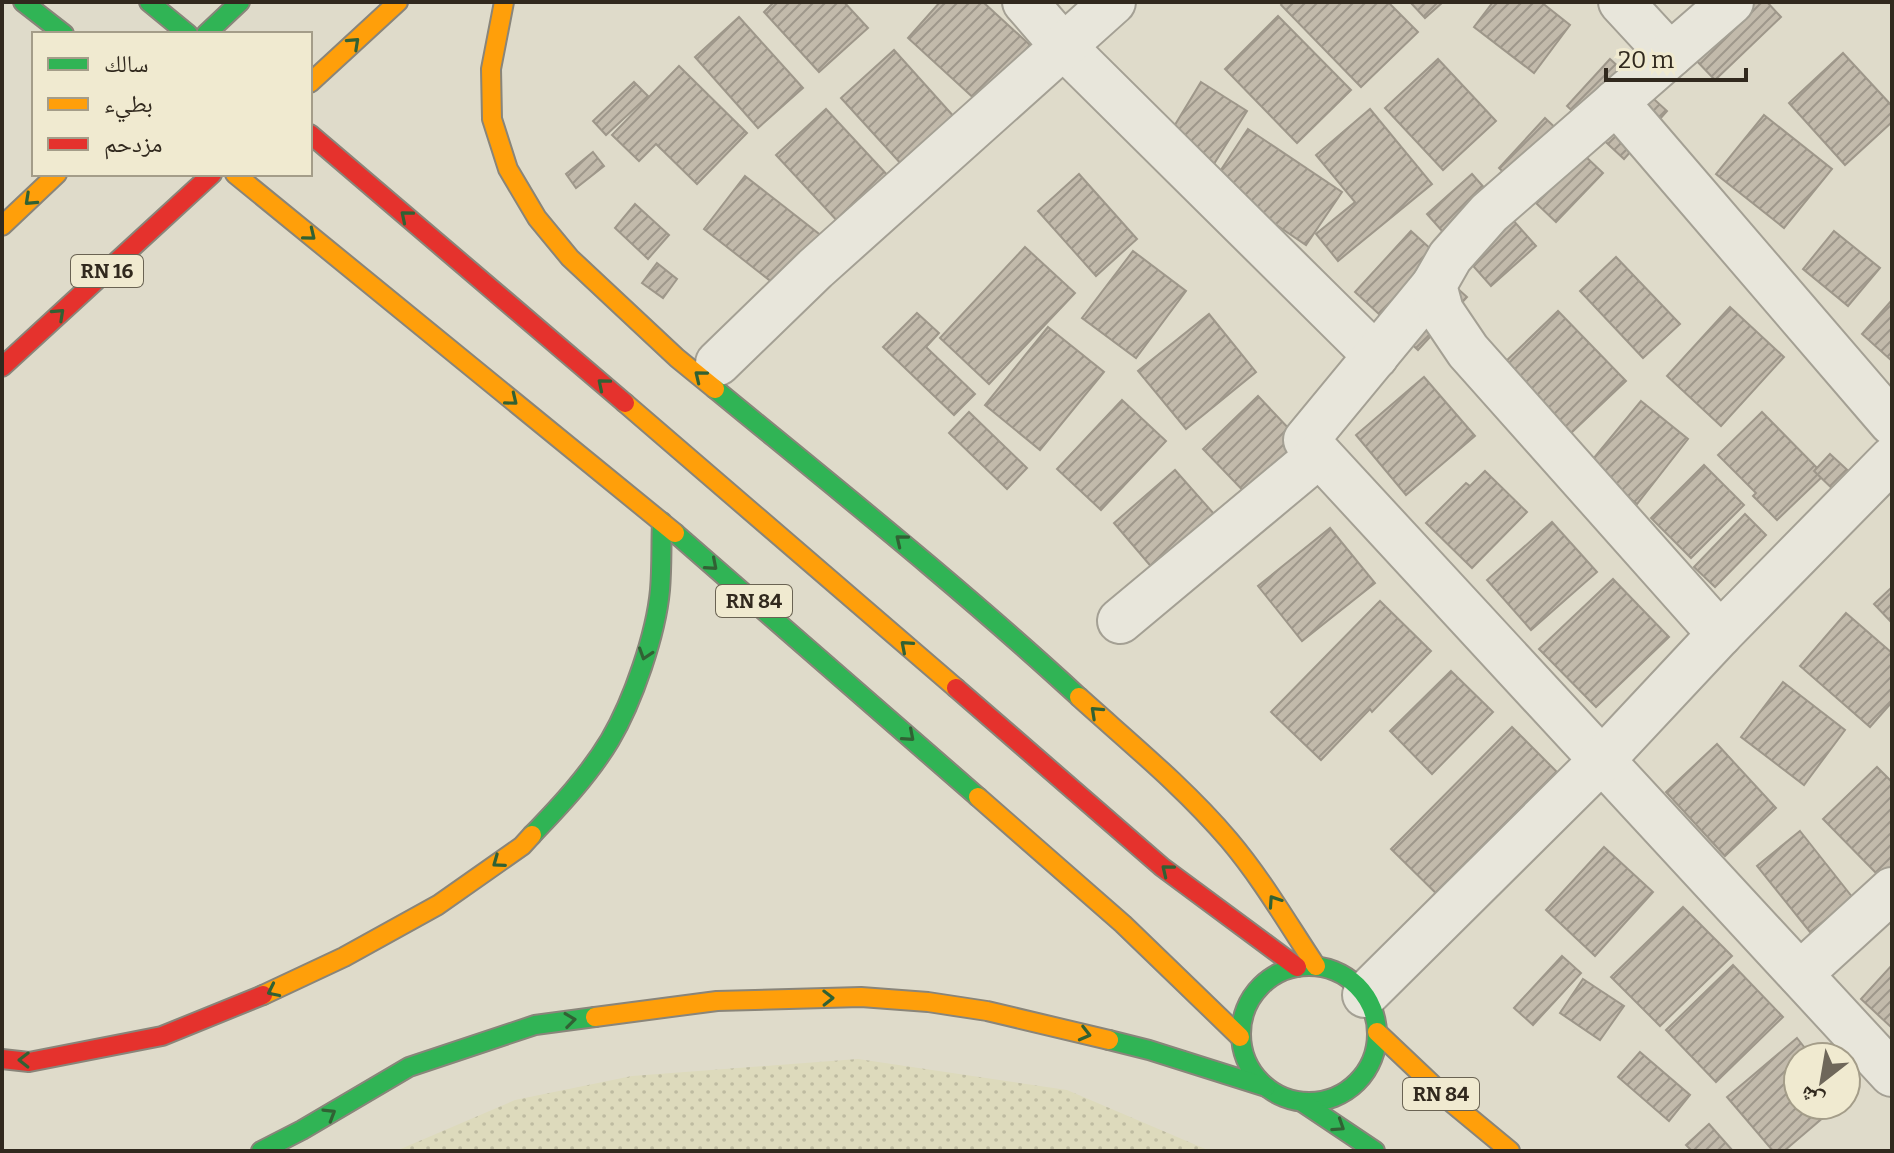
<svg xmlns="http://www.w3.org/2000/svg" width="1894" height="1153" font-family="Bitter,'Noto Naskh Arabic',serif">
  <defs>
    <pattern id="farmland-dots" width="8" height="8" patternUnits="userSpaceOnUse" patternTransform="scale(2)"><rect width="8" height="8" fill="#dddabc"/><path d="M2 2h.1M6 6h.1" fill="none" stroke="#bebba1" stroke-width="1.8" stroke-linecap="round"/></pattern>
    <pattern id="building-hatch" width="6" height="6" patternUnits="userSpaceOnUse" patternTransform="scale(2)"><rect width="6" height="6" fill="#c2baab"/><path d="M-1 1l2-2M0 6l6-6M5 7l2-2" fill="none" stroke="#9e978b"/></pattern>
  </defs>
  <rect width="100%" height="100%" fill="#dfdbca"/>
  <path fill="url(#farmland-dots)" d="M858,1059L1067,1090L1210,1151H396L515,1100L632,1076Z"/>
  <g fill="url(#building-hatch)" stroke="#9e978a" stroke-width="2">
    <path d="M774,2H844L868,28L819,72L764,12Z"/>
    <path d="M940,2H983L1030,45L978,102L908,38Z"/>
    <path d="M1283,2H1388L1418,32L1361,87L1281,5Z"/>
    <path d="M1410,2H1443L1425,18Z"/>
    <path d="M1493,2H1541L1570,25L1534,73L1474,27Z"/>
    <path d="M1700,2H1767L1781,17L1715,80L1669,32Z"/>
    <path d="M1278,16L1351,90L1297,143L1225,69Z"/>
    <path d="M739,17L803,88L758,128L695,57Z"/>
    <path d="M894,50L956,119L903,166L841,98Z"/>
    <path d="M1843,53L1892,106V122L1845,165L1789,103Z"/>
    <path d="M1438,59L1496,121L1443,170L1385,108Z"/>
    <path d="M1610,59L1667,111L1624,159L1567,106Z"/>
    <path d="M679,66L747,133L697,184L656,144L639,161L612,135Z"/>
    <path d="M634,82L648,96L606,135L593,121Z"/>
    <path d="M1201,82L1247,111L1212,167L1167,138Z"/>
    <path d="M826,109L891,179L841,225L776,155Z"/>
    <path d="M1370,109L1432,184L1338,261L1316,234L1355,202L1316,155Z"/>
    <path d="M1764,115L1832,169L1784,228L1716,174Z"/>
    <path d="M1545,118L1603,173L1556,222L1499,168Z"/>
    <path d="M1248,129L1342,192L1306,245L1213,182Z"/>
    <path d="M593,152L604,166L576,188L566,174Z"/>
    <path d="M1079,174L1137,239L1096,276L1038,211Z"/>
    <path d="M1472,174L1536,246L1491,286L1427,214Z"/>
    <path d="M745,176L823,237L782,290L704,229Z"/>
    <path d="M635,204L669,235L648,259L615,228Z"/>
    <path d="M1411,231L1445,262L1437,270L1467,297L1418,350L1355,292Z"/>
    <path d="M1834,231L1880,268L1848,306L1803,269Z"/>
    <path d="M1025,247L1075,293L989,384L940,338Z"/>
    <path d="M1133,251L1186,291L1136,358L1082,318Z"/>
    <path d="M1616,257L1680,324L1643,358L1580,291Z"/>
    <path d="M657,263L677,279L663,298L642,283Z"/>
    <path d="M1892,300V361L1862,334Z"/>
    <path d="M1730,307L1784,357L1721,426L1667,376Z"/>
    <path d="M1558,311L1626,381L1571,433L1503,364Z"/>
    <path d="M917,313L939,333L926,347L975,394L954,415L883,347Z"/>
    <path d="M1209,314L1256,372L1186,429L1138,371Z"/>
    <path d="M1048,327L1104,372L1040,450L985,405Z"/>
    <path d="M1424,377L1475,436L1406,495L1356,435Z"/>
    <path d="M1258,396L1310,451L1255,503L1203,449Z"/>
    <path d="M1122,400L1166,441L1101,510L1057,469Z"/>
    <path d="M1641,401L1688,439L1637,504L1588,465Z"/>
    <path d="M969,412L1027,468L1007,489L949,433Z"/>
    <path d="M1762,412L1824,475L1777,520L1753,496L1756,493L1718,455Z"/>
    <path d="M1830,454L1856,478L1839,495L1814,471Z"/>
    <path d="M1704,465L1744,505L1691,558L1651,518Z"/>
    <path d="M1175,470L1222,523L1160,577L1114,523Z"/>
    <path d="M1485,471L1527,512L1472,568L1426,523L1466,483L1470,486Z"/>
    <path d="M1745,514L1766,535L1715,587L1694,567Z"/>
    <path d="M1552,522L1597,572L1531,630L1487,580Z"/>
    <path d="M1330,528L1375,583L1302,641L1258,586Z"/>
    <path d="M1613,579L1669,637L1596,707L1539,649Z"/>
    <path d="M1892,587V623L1874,604Z"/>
    <path d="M1380,601L1431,651L1372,712L1370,709L1321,760L1271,712Z"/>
    <path d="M1846,613L1892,653V702L1870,727L1800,666Z"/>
    <path d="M1451,671L1493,712L1432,774L1390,731Z"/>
    <path d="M1783,682L1845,730L1804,785L1741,737Z"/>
    <path d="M1512,727L1566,781L1449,906L1391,849Z"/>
    <path d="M1717,744L1776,808L1725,856L1666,792Z"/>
    <path d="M1877,767L1892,782V866L1880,877L1823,819Z"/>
    <path d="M1800,831L1853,898L1810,932L1757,866Z"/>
    <path d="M1604,847L1653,892L1595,956L1546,910Z"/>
    <path d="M1683,907L1732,956L1660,1026L1611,977Z"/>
    <path d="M1562,956L1581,973L1533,1025L1514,1008Z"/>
    <path d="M1733,965L1783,1017L1716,1082L1666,1030Z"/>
    <path d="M1892,965V1028L1861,999Z"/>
    <path d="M1583,979L1624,1006L1600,1040L1560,1013Z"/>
    <path d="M1797,1038L1812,1057H1798V1105H1838L1784,1151H1773L1727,1097Z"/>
    <path d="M1640,1052L1690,1095L1669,1121L1618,1077Z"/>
    <path d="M1709,1124L1733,1151H1692L1686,1145Z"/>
  </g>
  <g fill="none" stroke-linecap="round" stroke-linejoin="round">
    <defs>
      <g id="street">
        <path d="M1025,2L1063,46L1376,356"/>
        <path d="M1621,2L1670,55"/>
        <path d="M1616,102L1892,423"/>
        <path d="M1434,285L1306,440L1892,1074"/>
        <path d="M718,363L815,269L1113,2"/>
        <path d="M1120,621L1319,455"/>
        <path d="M1720,634L1468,351L1441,311L1434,285L1450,257L1489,213L1731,2"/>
        <path d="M1800,974L1892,890"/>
        <path d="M1365,995L1602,760L1720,634L1892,459"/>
      </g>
      <g id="fast">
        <path d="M23,2L64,34"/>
        <path d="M149,2L188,34"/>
        <path d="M206,34L240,2"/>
        <path d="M715,389C838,490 962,589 1079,697"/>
        <path d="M675,533L978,797"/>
        <path d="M532,835C560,806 589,775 610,740C633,701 656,634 660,590C662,567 661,544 662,522"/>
        <circle cx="1309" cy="1034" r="68"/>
        <path d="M1109,1040L1149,1050L1266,1087"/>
        <path d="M1302,1102L1375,1151"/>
        <path d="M261,1151L302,1130L409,1067L535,1025L595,1017"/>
      </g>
      <g id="slow">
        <path d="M504,2L491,69L492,119L508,169L537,218L570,258L677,358L715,389"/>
        <path d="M310,83L398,2"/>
        <path d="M235,174L675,533"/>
        <path d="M2,226L57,174"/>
        <path d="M625,403L956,688"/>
        <path d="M1079,697C1130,743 1185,788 1229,840C1262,879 1288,924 1316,966"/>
        <path d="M978,797L1123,924L1240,1037"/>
        <path d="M263,995L344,957L438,905L522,846L532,835"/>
        <path d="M595,1017L717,1001L861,997L928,1002L987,1011L1109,1040"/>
        <path d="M1377,1032L1452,1103L1510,1151"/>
      </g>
      <g id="jam">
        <path d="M310,134L625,403"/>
        <path d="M2,367L212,174"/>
        <path d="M956,688L1162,867L1297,967"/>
        <path d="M2,1059L29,1062L162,1036L263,995"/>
      </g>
    </defs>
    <use href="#street" stroke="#a4a094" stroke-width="48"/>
    <use href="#fast" stroke="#89857a" stroke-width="22"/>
    <use href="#slow" stroke="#89857a" stroke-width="22"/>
    <use href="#jam" stroke="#89857a" stroke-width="22"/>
    <use href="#street" stroke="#e8e6db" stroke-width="44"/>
    <use href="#fast" stroke="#30b455" stroke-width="18"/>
    <use href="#slow" stroke="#ff9f0a" stroke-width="18"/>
    <use href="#jam" stroke="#e5322d" stroke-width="18"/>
  </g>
  <defs><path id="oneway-chevron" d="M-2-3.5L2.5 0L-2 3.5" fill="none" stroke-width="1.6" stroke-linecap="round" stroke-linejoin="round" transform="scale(2)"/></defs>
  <g stroke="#316134">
    <use href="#oneway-chevron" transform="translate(354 43) rotate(-43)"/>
    <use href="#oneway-chevron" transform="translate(30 200) rotate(137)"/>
    <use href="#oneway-chevron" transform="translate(406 216) rotate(-140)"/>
    <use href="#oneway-chevron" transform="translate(310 235) rotate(39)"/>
    <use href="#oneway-chevron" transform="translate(59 314) rotate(-43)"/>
    <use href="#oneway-chevron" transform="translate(700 376) rotate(-141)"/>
    <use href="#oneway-chevron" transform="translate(603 384) rotate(-140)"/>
    <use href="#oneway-chevron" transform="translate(512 400) rotate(39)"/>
    <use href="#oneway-chevron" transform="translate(901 540) rotate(-141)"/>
    <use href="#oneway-chevron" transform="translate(712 565) rotate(41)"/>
    <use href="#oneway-chevron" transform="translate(906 646) rotate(-139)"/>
    <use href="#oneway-chevron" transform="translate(645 654) rotate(108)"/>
    <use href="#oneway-chevron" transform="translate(1096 712) rotate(-137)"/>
    <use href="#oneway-chevron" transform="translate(909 736) rotate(41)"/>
    <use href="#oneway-chevron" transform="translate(498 862) rotate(144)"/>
    <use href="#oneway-chevron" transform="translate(1167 870) rotate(-141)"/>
    <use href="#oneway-chevron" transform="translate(1274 901) rotate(-124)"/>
    <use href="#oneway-chevron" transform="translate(273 991) rotate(154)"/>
    <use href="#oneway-chevron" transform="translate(828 998) rotate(-1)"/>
    <use href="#oneway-chevron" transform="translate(570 1020) rotate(-7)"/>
    <use href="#oneway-chevron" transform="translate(1085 1034) rotate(14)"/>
    <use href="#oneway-chevron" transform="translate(24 1060) rotate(-179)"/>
    <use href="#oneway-chevron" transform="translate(330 1114) rotate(-31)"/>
    <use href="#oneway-chevron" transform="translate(1339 1126) rotate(33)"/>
  </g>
  <g text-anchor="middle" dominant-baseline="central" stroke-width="8" stroke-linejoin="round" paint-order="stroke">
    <g fill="#f0ead0" stroke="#6a6353" stroke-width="2">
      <rect x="71" y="255" width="72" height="32" rx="6"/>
      <rect x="716" y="585" width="76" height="32" rx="6"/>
      <rect x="1403" y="1078" width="76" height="32" rx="6"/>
    </g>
    <g font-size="20" font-weight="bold" fill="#31291e">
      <text x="107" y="271">RN 16</text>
      <text x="754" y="601">RN 84</text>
      <text x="1441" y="1094">RN 84</text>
    </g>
  </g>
  <rect width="1894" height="1153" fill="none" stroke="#31291e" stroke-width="8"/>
  <rect x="32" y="32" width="280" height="144" fill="#f0ead0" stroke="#a49d89" stroke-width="2"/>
  <rect x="48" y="58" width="40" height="12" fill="#30b455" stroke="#a49d89" stroke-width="2"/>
  <text x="104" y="72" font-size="24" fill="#31291e">سالك</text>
  <rect x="48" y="98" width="40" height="12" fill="#ff9f0a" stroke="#a49d89" stroke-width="2"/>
  <text x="104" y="112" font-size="24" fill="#31291e">بطيء</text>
  <rect x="48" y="138" width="40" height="12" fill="#e5322d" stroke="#a49d89" stroke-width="2"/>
  <text x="104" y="152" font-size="24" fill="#31291e">مزدحم</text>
  <g transform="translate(1822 1081) rotate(211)"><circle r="38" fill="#f0ead0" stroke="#a49d89" stroke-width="2"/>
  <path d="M0-6L14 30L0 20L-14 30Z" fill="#6e675a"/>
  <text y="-12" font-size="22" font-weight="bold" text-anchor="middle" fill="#31291e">ش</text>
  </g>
  <path d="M1606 68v12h140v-12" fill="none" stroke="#31291e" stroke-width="4"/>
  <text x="1618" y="68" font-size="24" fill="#31291e" stroke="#f0ead0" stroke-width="6" paint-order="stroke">20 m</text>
</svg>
